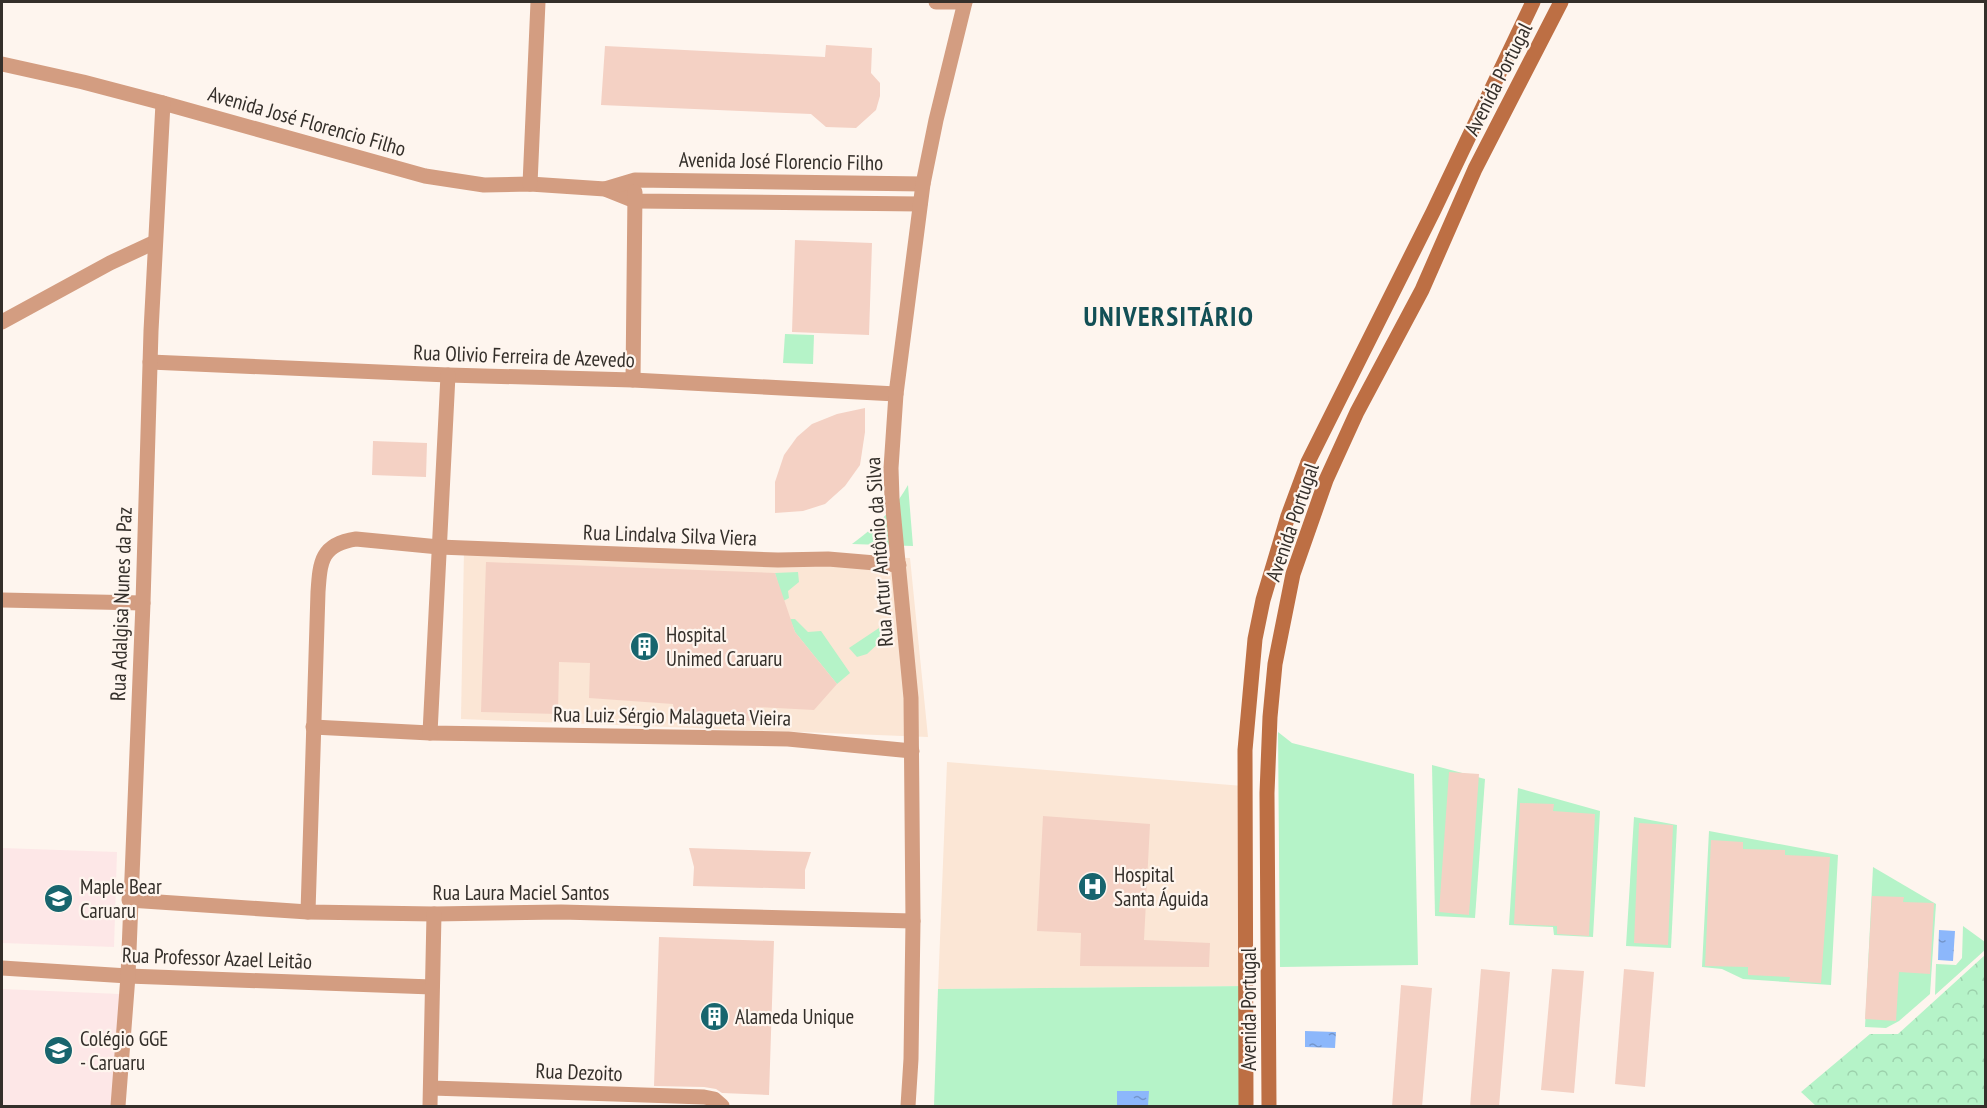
<svg xmlns="http://www.w3.org/2000/svg" width="1987" height="1108" font-family="'PT Sans Narrow',sans-serif">
  <defs>
    <pattern id="forest-crowns" width="20" height="18" patternUnits="userSpaceOnUse" patternTransform="scale(1.5)"><rect width="20" height="18" fill="#b5f3c8"/><path d="M2 6a3 3 0 1 1 6 0M12 15a3 3 0 1 1 6 0" fill="none" stroke="#9cd1ac"/></pattern>
    <pattern id="water-ripples" width="26" height="14" patternUnits="userSpaceOnUse" patternTransform="scale(1.5)"><rect width="26" height="14" fill="#8cb7fb"/><path d="M2 4q2-2 4 0t4 0M15 11q2-2 4 0t4 0" fill="none" stroke="#7395cb"/></pattern>
  </defs>
  <rect width="100%" height="100%" fill="#fef5ee"/>
  <g fill="#fbe6d5">
    <path d="M464,549L910,558L928,737L461,719Z"/>
    <path d="M947,762L1243,786L1246,986L938,989Z"/>
  </g>
  <g fill="#fde7e7">
    <path d="M2,848L117,852L114,947L2,943Z"/>
    <path d="M2,989L120,994L113,1106H2Z"/>
  </g>
  <g fill="#b5f3c8">
    <path d="M785,334L814,335L813,364L783,363Z"/>
    <path d="M908,485L913,546L852,544C875,527 894,510 908,485Z"/>
    <path d="M798,572L799,582L788,591L789,598L783,601L775,573Z"/>
    <path d="M790,619H795L808,632L821,631L850,673L837,684L795,632Z"/>
    <path d="M879,628L882,633V640L867,654L857,657L849,648Z"/>
    <path d="M1278,732L1292,743L1414,774L1418,965L1280,967Z"/>
    <path d="M1432,765L1485,779L1475,918L1435,916Z"/>
    <path d="M1518,788L1600,811L1593,937L1554,935L1553,927L1509,925Z"/>
    <path d="M1634,817L1677,825L1671,948L1626,946Z"/>
    <path d="M1709,831L1838,855L1831,985L1743,979L1722,969L1702,967Z"/>
    <path d="M1873,867L1936,904L1930,994L1899,1021L1886,1028L1865,1027Z"/>
    <path d="M1963,926L1985,942V950L1935,995L1936,964L1956,965L1962,958Z"/>
    <path d="M1246,986L1245,1106H934L938,989Z"/>
  </g>
  <path fill="url(#forest-crowns)" d="M1985,955V1106H1816L1801,1092L1870,1034H1898Z"/>
  <g fill="url(#water-ripples)">
    <path d="M1939,930L1955,931L1953,961L1938,960Z"/>
    <path d="M1305,1031L1336,1032L1335,1048L1305,1047Z"/>
    <path d="M1117,1091H1149L1148,1106H1117Z"/>
  </g>
  <g fill="#f4d1c4">
    <path d="M826,45L872,48L871,73L880,83V96L876,110L856,128L826,127L811,114L601,105L605,46L825,57Z"/>
    <path d="M795,240L872,243L869,335L792,332Z"/>
    <path d="M865,408V432L860,465L845,486L825,504L803,511L775,513V482L784,455L797,437L812,424L837,414Z"/>
    <path d="M373,441L427,443L426,477L372,475Z"/>
    <path d="M486,562L775,573L795,632L837,684L814,710L756,707L755,721L675,717L673,704L589,698L590,663L559,662L558,714L481,712Z"/>
    <path d="M1449,772L1479,774L1469,915L1439,912Z"/>
    <path d="M1520,803L1554,804L1553,811L1595,814L1589,936L1557,934V926L1514,924Z"/>
    <path d="M1043,816L1150,824L1144,940L1210,943L1209,967L1080,966L1081,933L1037,931Z"/>
    <path d="M1639,823L1673,825L1668,945L1634,943Z"/>
    <path d="M1711,840L1743,842V849L1785,850V855L1830,857L1821,983L1789,981L1790,977L1748,975V967L1705,966Z"/>
    <path d="M689,848L811,852L805,870V889L693,886L694,867Z"/>
    <path d="M1872,896L1904,897L1903,902L1934,903L1930,974L1899,972L1896,1021L1865,1019Z"/>
    <path d="M659,937L774,941L769,1095L722,1093L716,1089L704,1087L654,1086Z"/>
    <path d="M1481,969L1510,972L1499,1107H1470Z"/>
    <path d="M1552,969L1584,971L1574,1093L1541,1090Z"/>
    <path d="M1624,969L1654,972L1645,1087L1615,1084Z"/>
    <path d="M1401,985L1432,988L1422,1107H1392Z"/>
  </g>
  <g fill="none" stroke-linecap="round" stroke-linejoin="round">
    <g stroke="#d39d81" stroke-width="15">
      <path d="M936,2H965"/>
      <path d="M2,64L83,82L163,103L425,176L484,185L530,184L605,189L635,201L920,204"/>
      <path d="M530,184L538,2"/>
      <path d="M605,189L635,180L923,184"/>
      <path d="M2,322L110,263L155,242"/>
      <path d="M150,362L448,375L633,380L896,394"/>
      <path d="M633,380L635,192"/>
      <path d="M2,600L143,603"/>
      <path d="M313,727L430,733L788,739L912,751"/>
      <path d="M430,733L448,375"/>
      <path d="M129,900L308,912L434,914L561,912L913,921"/>
      <path d="M308,912L318,592C320,562 321,544 356,539L439,547L778,560L828,559L899,565"/>
      <path d="M2,968L128,976L432,987"/>
      <path d="M431,1088L704,1097L714,1099L722,1106"/>
      <path d="M118,1106L128,976L143,603L151,331L163,103"/>
      <path d="M430,1106L434,914"/>
      <path d="M908,1106L911,1059L913,921L911,698L892,499L891,468L896,394L923,184L936,120L965,2"/>
    </g>
    <g stroke="#bd6f44" stroke-width="15">
      <path d="M1246,1106L1245,750L1255,639L1263,600L1288,516L1308,462L1433,212L1533,2"/>
      <path d="M1269,1106L1267,793L1270,717L1275,664L1293,574L1326,480L1357,412L1422,290L1475,169L1561,2"/>
    </g>
  </g>
  <defs>
    <symbol id="building-disc" viewBox="-11 -11 22 22"><circle r="9.5" fill="#18656e" stroke="#fef5ee"/><path d="M-4-6H4V6H1V3H-1V6H-4ZM-2.5-4.3h1.7v1.8h-1.7ZM.8-4.3h1.7v1.8H.8ZM-2.5-1h1.7V.8h-1.7ZM.8-1h1.7V.8H.8Z" fill="#fff"/></symbol>
    <symbol id="hospital-disc" viewBox="-11 -11 22 22"><circle r="9.5" fill="#18656e" stroke="#fef5ee"/><path d="M-5-5h3v3.5h4V-5h3V5h-3V1.5h-4V5h-3Z" fill="#fff"/></symbol>
    <symbol id="school-disc" viewBox="-11 -11 22 22"><circle r="9.5" fill="#18656e" stroke="#fef5ee"/><path d="M0-5L7-2L0 1L-7-2ZM-4 1L0 2.5L4 1V4Q0 6-4 4Z" fill="#fff"/></symbol>
  </defs>
  <g fill-rule="evenodd">
    <use href="#building-disc" x="628" y="630" width="33" height="33"/>
    <use href="#hospital-disc" x="1076" y="870" width="33" height="33"/>
    <use href="#school-disc" x="42" y="882" width="33" height="33"/>
    <use href="#building-disc" x="698" y="1000" width="33" height="33"/>
    <use href="#school-disc" x="42" y="1034" width="33" height="33"/>
  </g>
  <g text-anchor="middle" dominant-baseline="central" stroke-width="4.5" stroke-linejoin="round" paint-order="stroke">
    <g font-size="21" fill="#342f2a" stroke="#fef5ee">
      <text transform="translate(1498 79) rotate(-63)">Avenida Portugal</text>
      <text transform="translate(307 121) rotate(16)">Avenida José Florencio Filho</text>
      <text transform="translate(781 161) rotate(1)">Avenida José Florencio Filho</text>
      <text transform="translate(524 356) rotate(2)">Rua Olivio Ferreira de Azevedo</text>
      <text transform="translate(1292 522) rotate(-71)">Avenida Portugal</text>
      <text transform="translate(670 535) rotate(2)">Rua Lindalva Silva Viera</text>
      <text transform="translate(879 552) rotate(-94)">Rua Artur Antônio da Silva</text>
      <text transform="translate(121 604) rotate(-88)">Rua Adalgisa Nunes da Paz</text>
      <text transform="translate(672 716) rotate(1)">Rua Luiz Sérgio Malagueta Vieira</text>
      <text x="521" y="892">Rua Laura Maciel Santos</text>
      <text transform="translate(217 958) rotate(2)">Rua Professor Azael Leitão</text>
      <text transform="translate(1248 1009) rotate(-90)">Avenida Portugal</text>
      <text transform="translate(579 1072) rotate(2)">Rua Dezoito</text>
    </g>
    <g font-size="21" fill="#342f2a" stroke="#fef5ee" text-anchor="start">
      <text x="666" y="634">Hospital<tspan x="666" dy="24">Unimed Caruaru</tspan></text>
      <text x="1114" y="874">Hospital<tspan x="1114" dy="24">Santa Águida</tspan></text>
      <text x="80" y="886">Maple Bear<tspan x="80" dy="24">Caruaru</tspan></text>
      <text x="735" y="1016">Alameda Unique</text>
      <text x="80" y="1038">Colégio GGE<tspan x="80" dy="24">- Caruaru</tspan></text>
    </g>
    <g font-size="27" font-weight="bold" letter-spacing="1.5" fill="#124f55" stroke="#fef5ee">
      <text x="1169" y="316">UNIVERSITÁRIO</text>
    </g>
  </g>
  <rect width="1987" height="1108" fill="none" stroke="#342f2a" stroke-width="6"/>
</svg>
